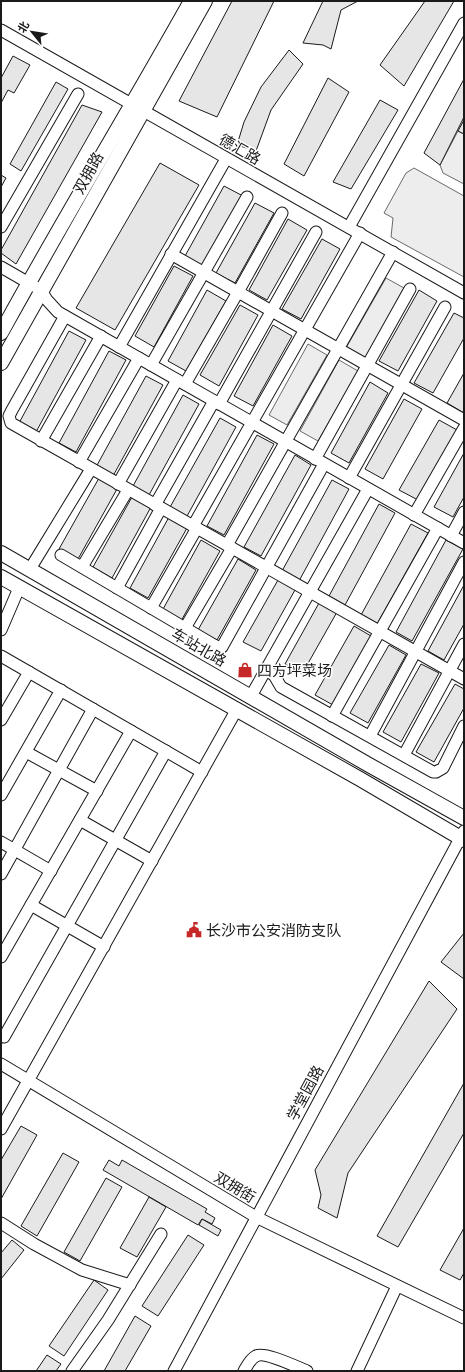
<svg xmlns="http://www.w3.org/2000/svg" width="465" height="1372" font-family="Mulish,'Noto Sans SC',sans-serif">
  <rect width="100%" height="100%" fill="#fff"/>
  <g fill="#ededed" stroke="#6a6a6a">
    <path d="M458,131L464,134V184L443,173L440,165Z"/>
    <path d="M414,168L464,196V277L391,237L393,218L384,213L406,173Z"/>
    <path d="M386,278L404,288L365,359L346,348Z"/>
    <path d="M308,344L327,355L287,425L269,415Z"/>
    <path d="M339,360L358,371L318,441L300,431Z"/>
  </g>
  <g fill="#e6e6e6" stroke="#1a1a1a">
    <path d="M232,1H274L217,117L179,101Z"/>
    <path d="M323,1H358L341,10L331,49L323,45L303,43Z"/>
    <path d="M425,1H454L404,86L380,65Z"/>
    <path d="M289,50L303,64L271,110L256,151L237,145L244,122L261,87Z"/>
    <path d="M13,56L30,65L14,93L8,90L1,103V78Z"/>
    <path d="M328,78L349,92L304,176L284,164Z"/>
    <path d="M464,79V117L440,165L424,153Z"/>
    <path d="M56,82L68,89L21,171L10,164Z"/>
    <path d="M380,100L398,110L351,189L333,182Z"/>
    <path d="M82,105L102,112L16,264L1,253V250Z"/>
    <path d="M464,120V134L458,131Z"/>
    <path d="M160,163L199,185L115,330L76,308Z"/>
    <path d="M1,175L6,178L1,187Z"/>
    <path d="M224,186L243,196L203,266L185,256Z"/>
    <path d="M255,203L274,213L235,283L216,273Z"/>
    <path d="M288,219L307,230L267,300L249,290Z"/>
    <path d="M322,239L340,249L301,319L282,309Z"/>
    <path d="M174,266L193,276L154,347L135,336Z"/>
    <path d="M207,290L226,301L186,371L168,361Z"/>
    <path d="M419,290L437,301L398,371L379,361Z"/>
    <path d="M240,305L258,315L219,386L200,375Z"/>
    <path d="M454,313L464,318V338L433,393L414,383Z"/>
    <path d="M273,325L292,336L253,406L234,396Z"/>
    <path d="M69,331L86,340L36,432L19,423Z"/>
    <path d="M109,351L126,360L76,452L59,443Z"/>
    <path d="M464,373V413L447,403Z"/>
    <path d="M146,376L163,385L113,476L96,467Z"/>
    <path d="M370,382L388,393L349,463L331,453Z"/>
    <path d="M183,395L199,404L149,495L133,486Z"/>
    <path d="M404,399L422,409L383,479L365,469Z"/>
    <path d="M220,418L236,427L186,518L169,509Z"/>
    <path d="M439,420L457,430L418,500L399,490Z"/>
    <path d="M257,435L274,444L224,535L207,526Z"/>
    <path d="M464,453V497L453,517L434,507Z"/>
    <path d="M295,455L311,465L261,556L244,547Z"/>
    <path d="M99,478L117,489L78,559L59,549Z"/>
    <path d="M332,480L349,489L299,581L282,571Z"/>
    <path d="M132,497L151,507L112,578L93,567Z"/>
    <path d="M379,504L395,513L345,605L329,596Z"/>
    <path d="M169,517L187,528L148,598L130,588Z"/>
    <path d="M411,524L428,533L377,624L361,615Z"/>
    <path d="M201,540L220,551L181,621L162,611Z"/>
    <path d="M446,540L463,549L412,641L396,632Z"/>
    <path d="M238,559L256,570L217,640L198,630Z"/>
    <path d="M278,580L295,590L261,651L243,642Z"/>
    <path d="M464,585V624L444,660L428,651Z"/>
    <path d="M319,603L337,612L302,674L285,664Z"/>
    <path d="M354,626L371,636L333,705L315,695Z"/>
    <path d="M389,645L406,655L368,723L350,713Z"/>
    <path d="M421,664L439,673L401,742L383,732Z"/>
    <path d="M455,684L464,689V708L434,762L416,752Z"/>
    <path d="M464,933V979L441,962Z"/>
    <path d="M429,981L457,1009L348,1173L337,1218L318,1208L321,1195L315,1170Z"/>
    <path d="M464,1083V1133L398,1247L377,1236Z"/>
    <path d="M21,1126L37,1135L1,1199V1160Z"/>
    <path d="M63,1153L79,1162L37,1236L21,1226Z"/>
    <path d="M109,1160L119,1166L122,1160L207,1209L205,1212L215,1218L212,1224L202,1219L198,1225L103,1170Z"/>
    <path d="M106,1178L122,1187L80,1261L64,1252Z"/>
    <path d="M149,1197L166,1207L137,1257L120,1248Z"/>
    <path d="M202,1219L221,1230L218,1236L199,1225Z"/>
    <path d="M464,1228V1273L460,1280L440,1270Z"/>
    <path d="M188,1235L204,1245L158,1316L142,1306Z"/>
    <path d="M12,1240L24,1250L1,1279V1253Z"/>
    <path d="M94,1280L108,1290L64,1356L49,1346Z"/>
    <path d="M135,1316L151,1326L125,1371H104Z"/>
    <path d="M47,1355L61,1364L56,1371H36Z"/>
  </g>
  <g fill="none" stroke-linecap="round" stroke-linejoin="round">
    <defs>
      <g id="minor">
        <path d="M1,30L464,293"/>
        <path d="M1,227L78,94"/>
        <path d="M349,227L464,23"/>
        <path d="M171,254L464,420"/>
        <path d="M1,267L41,290L47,300L58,312L464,543"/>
        <path d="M65,316L12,410L9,416L11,423L464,679"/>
        <path d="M119,347L226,159"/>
        <path d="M151,365L247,197"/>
        <path d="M185,384L238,292L282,213"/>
        <path d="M219,404L316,232"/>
        <path d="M41,441L101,336"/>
        <path d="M315,459L410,289"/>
        <path d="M79,462L139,358"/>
        <path d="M349,478L445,307"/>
        <path d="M118,484L177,380"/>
        <path d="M155,505L214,401"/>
        <path d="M414,515L464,428"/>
        <path d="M193,526L360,233"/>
        <path d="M451,536L464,512"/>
        <path d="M227,545L393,252"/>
        <path d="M61,555L214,645L218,647H222L324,464"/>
        <path d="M82,567L128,490"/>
        <path d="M30,569L91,469"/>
        <path d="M117,588L161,508"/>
        <path d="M151,608L197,528"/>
        <path d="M185,628L232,548"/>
        <path d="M1,630L19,588"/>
        <path d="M1,656L202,772"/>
        <path d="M265,670L274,675L281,687L433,772H436L443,768L464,726"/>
        <path d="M251,696L368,489"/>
        <path d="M332,716L438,528"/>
        <path d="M1,720L29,672"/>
        <path d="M370,736L464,562"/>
        <path d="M26,752L97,791"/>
        <path d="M404,755L464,644"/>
        <path d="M1,795L61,690"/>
        <path d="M80,820L152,861"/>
        <path d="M1,842L51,871"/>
        <path d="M1,874L93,709"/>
        <path d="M31,905L104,947"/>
        <path d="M1,957L131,731"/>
        <path d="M4,1037L166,751"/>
        <path d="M1,1064L256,1217L464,1318"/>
        <path d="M1,1129L237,709"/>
        <path d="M1,1223L34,1244L82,1270L130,1285"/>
        <path d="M72,1371L108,1320L161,1234"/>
        <path d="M174,1371L464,831"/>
        <path d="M244,1371C247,1366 250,1359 256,1356C264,1351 297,1367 307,1371"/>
        <path d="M357,1371L397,1286"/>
      </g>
      <g id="major">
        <path d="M1,333C62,221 129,112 191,1"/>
        <path d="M1,363L205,1"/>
        <path d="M1,553L369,765L464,818"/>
        <path d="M1,577L360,779L464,840"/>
      </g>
    </defs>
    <use href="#minor" stroke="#1a1a1a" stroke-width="13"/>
    <use href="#major" stroke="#1a1a1a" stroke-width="16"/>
    <use href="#minor" stroke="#fff" stroke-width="11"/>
    <use href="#major" stroke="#fff" stroke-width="14"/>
  </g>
  <defs>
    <symbol id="shop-bare" viewBox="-9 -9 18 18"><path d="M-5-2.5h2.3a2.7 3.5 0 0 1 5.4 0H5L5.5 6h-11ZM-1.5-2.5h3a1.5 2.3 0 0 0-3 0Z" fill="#c62828" stroke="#fff" stroke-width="2.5" paint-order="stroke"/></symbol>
    <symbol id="civic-bare" viewBox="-9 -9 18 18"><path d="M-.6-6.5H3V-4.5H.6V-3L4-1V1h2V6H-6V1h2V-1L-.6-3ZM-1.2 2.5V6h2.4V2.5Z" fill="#c62828" stroke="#fff" stroke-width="2.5" paint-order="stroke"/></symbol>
  </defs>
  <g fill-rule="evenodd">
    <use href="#shop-bare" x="234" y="659" width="22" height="22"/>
    <use href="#civic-bare" x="183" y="919" width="22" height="22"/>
  </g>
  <g text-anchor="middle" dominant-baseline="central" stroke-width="3" stroke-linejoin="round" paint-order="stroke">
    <g font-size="15" fill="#1a1a1a" stroke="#fff">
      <text transform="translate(240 149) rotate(30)">德汇路</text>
      <text transform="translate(88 173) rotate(-61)">双拥路</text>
      <text transform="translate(199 647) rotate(30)">车站北路</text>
      <text transform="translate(305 1093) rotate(-62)">学堂园路</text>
      <text transform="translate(235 1187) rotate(31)">双拥街</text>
    </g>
    <g font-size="15" fill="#1a1a1a" stroke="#fff" text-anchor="start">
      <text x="257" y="670">四方坪菜场</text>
      <text x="206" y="930">长沙市公安消防支队</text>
    </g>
  </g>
  <rect width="465" height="1372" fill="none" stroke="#1a1a1a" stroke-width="4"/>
  <g transform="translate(32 32) rotate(300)" stroke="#ffffff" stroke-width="3" paint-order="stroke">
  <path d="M0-3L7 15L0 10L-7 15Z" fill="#1a1a1a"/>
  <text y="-6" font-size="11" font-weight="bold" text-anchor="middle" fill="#1a1a1a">北</text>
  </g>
</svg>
